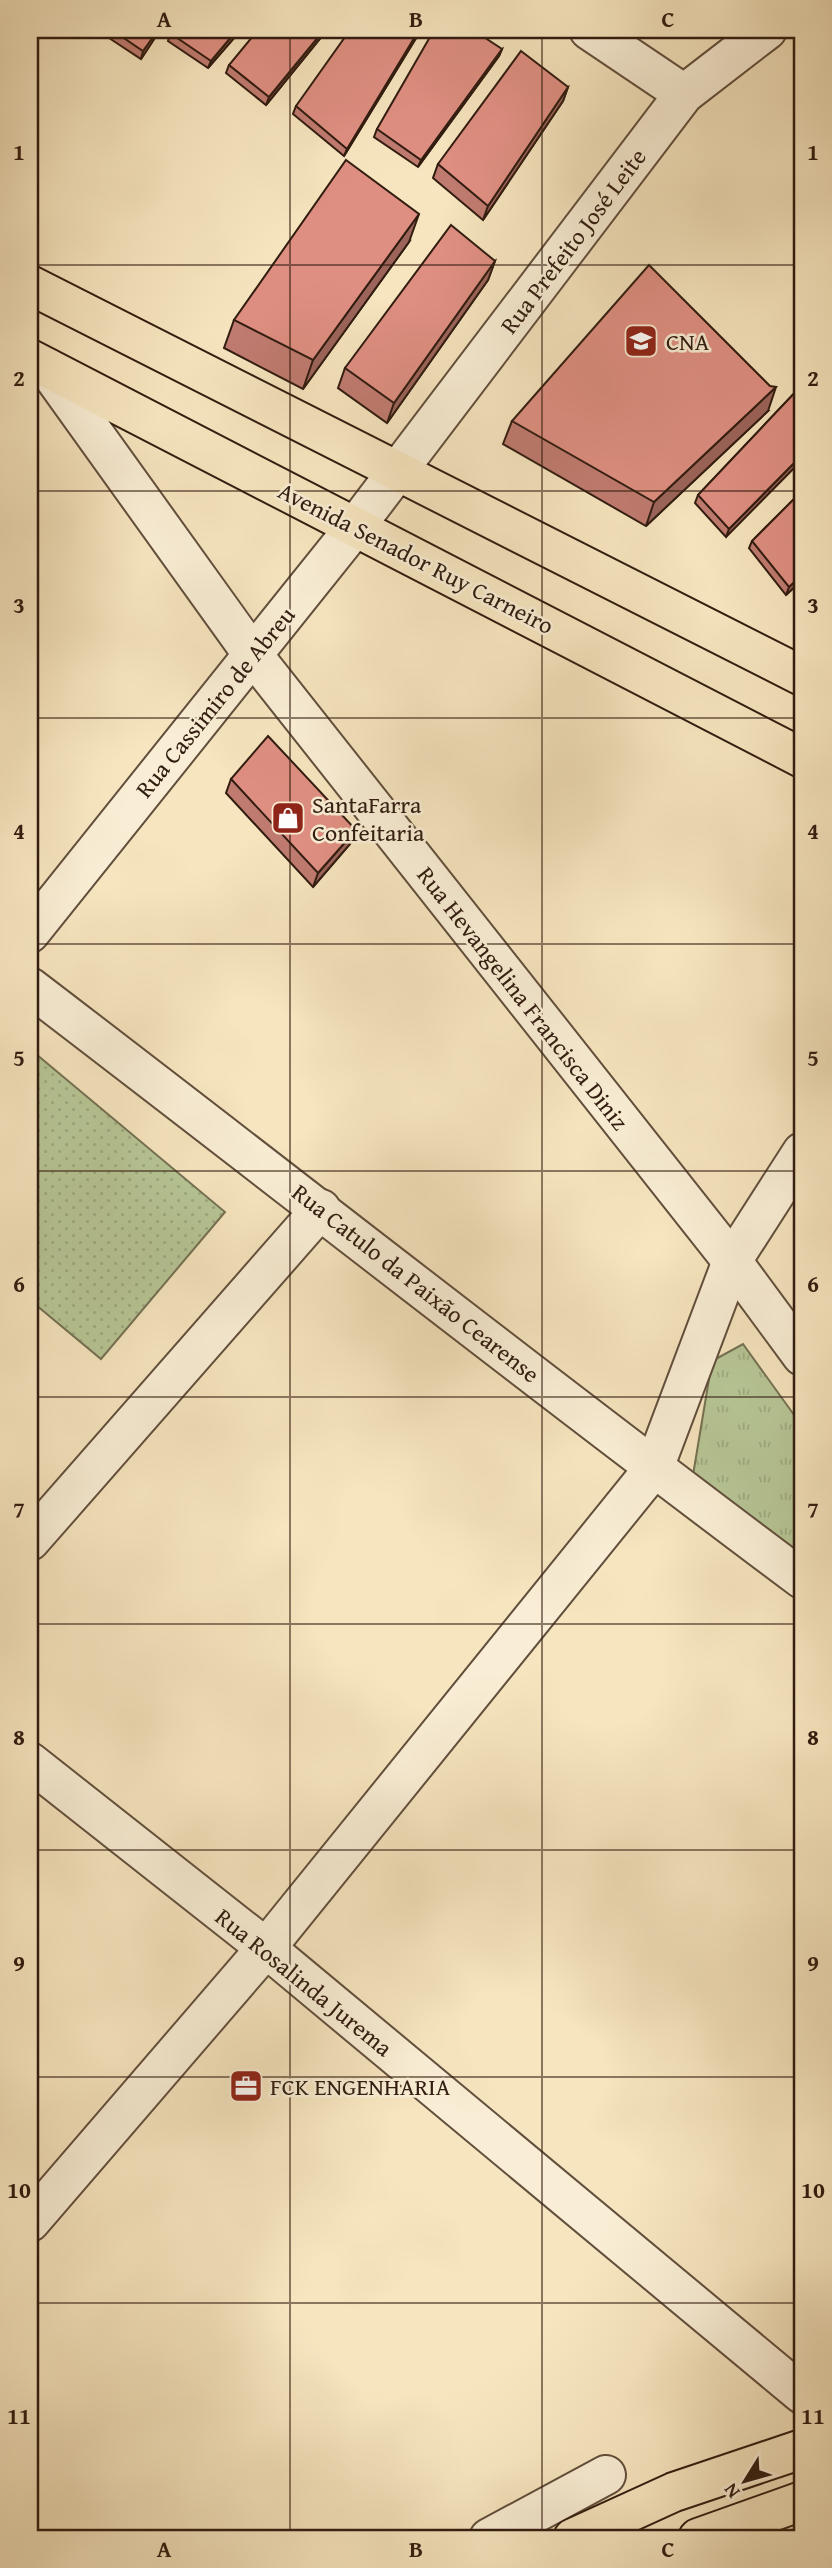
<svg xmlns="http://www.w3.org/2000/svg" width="832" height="2568" font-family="'Gentium Book Plus',serif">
  <defs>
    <pattern id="grass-dots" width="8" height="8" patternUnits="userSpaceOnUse" patternTransform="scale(1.75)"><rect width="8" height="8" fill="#b7c696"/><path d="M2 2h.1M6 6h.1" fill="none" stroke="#9eaa80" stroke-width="1.8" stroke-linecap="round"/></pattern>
    <pattern id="park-tufts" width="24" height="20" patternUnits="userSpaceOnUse" patternTransform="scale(1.75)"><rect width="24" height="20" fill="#b7c696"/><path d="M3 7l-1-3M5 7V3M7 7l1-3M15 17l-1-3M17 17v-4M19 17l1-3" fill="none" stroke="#9eaa80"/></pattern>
  </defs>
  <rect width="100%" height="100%" fill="#f6e5bf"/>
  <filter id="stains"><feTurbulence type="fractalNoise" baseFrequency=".00286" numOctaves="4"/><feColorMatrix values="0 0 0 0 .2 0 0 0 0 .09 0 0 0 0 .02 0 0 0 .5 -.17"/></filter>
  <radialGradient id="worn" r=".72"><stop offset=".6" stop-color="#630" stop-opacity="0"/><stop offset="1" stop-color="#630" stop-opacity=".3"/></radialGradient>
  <path fill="url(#grass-dots)" stroke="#747153" stroke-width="2" d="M30,1049L225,1212L101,1359L30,1300Z"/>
  <path fill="url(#park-tufts)" stroke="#747153" stroke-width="2" d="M743,1344L802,1426V1559L692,1481L712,1361Z"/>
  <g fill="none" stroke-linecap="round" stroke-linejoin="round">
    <defs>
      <g id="minor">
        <path d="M589,30L684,94"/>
        <path d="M47,368L253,655L732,1261L802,1356"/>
        <path d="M30,933L355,527L684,94L767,30"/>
        <path d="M30,987C288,1184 542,1385 802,1579"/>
        <path d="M30,1541L321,1209"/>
        <path d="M30,1762L266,1948L802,2394"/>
        <path d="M30,2222L266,1948L654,1468L732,1261L802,1152"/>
        <path d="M489,2538L606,2475"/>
      </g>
      <g id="major">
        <path d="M30,285L802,676"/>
        <path d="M30,359L802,758"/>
      </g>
      <g id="highway">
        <path d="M573,2538L674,2492L802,2449"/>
        <path d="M698,2538L802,2501"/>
      </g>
    </defs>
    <use href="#minor" stroke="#624e3c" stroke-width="42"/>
    <use href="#major" stroke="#311c10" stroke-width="42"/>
    <use href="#highway" stroke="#311c10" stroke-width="42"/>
    <use href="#minor" stroke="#f9eed5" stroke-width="38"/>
    <use href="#major" stroke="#f6e5bf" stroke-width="38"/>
    <use href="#highway" stroke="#f6e5bf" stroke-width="38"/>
  </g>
  <g fill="#c07b70" stroke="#311c10" stroke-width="2">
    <path d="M113,30H160L141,59L109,38Z"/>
    <path d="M173,30H241L208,68L168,41L170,33Z"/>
    <path d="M327,30L266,105L226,73L229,65Z"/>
    <path d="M421,30L344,156L293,114L296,106Z"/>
    <path d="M502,49L499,56L418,167L374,137L377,129Z"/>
    <path d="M568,87L563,101L483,220L433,178L438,164Z"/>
    <path d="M409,242L303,389L224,348L234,320Z"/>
    <path d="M495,261L488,280L387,423L338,388L345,368Z"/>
    <path d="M802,385L726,537L695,503L698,495Z"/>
    <path d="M768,411L646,526L503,444L512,421Z"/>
    <path d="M802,491V580L786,595L749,548L752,541Z"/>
    <path d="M231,779L356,830L350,844L313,887L226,793Z"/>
  </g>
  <g fill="#9c645b" stroke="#311c10" stroke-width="2">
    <path d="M158,30H160L141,59L143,51Z"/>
    <path d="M237,30H241L208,68L211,61Z"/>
    <path d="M324,30H327L266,105L269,97Z"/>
    <path d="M419,30H421L344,156L347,149Z"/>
    <path d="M502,49L499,56L418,167L421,160Z"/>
    <path d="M568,87L563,101L483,220L488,206Z"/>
    <path d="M419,214L409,242L303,389L313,360Z"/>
    <path d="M495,261L488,280L387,423L394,403Z"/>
    <path d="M776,387L768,411L646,526L654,502Z"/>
    <path d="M802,455V460L726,537L729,529Z"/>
    <path d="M802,575V580L786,595L789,587Z"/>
    <path d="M356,830L350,844L313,887L318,873Z"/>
  </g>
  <g fill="#df8f82" stroke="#311c10" stroke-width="2">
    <path d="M112,30H158L143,51Z"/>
    <path d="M173,30H237L211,61L170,33Z"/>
    <path d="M258,30H324L269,97L229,65Z"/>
    <path d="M350,30H419L347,149L296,106Z"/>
    <path d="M434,30H473L502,49L421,160L377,129Z"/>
    <path d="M521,51L568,87L488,206L438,164Z"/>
    <path d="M346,160L419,214L313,360L234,320Z"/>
    <path d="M451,225L495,261L394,403L345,368Z"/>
    <path d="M649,265L770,386L776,387L654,502L512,421Z"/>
    <path d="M802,385V455L729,529L698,495Z"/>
    <path d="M802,491V575L789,587L752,541Z"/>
    <path d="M268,736L356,830L318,873L231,779Z"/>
  </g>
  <path fill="none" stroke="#311c10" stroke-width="2" stroke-opacity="0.55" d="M290,30V2538M542,30V2538M30,265H802M30,491H802M30,718H802M30,944H802M30,1171H802M30,1397H802M30,1624H802M30,1850H802M30,2077H802M30,2303H802"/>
  <defs>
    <symbol id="school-square" viewBox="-11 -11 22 22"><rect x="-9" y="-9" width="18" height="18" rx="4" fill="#8f2418" stroke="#f9eed5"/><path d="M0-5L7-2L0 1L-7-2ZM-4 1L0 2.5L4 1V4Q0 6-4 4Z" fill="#fff"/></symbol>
    <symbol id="shop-square" viewBox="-11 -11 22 22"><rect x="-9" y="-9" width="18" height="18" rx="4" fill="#8f2418" stroke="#f9eed5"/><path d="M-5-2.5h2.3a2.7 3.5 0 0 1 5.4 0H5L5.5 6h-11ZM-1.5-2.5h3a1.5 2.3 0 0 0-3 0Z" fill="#fff"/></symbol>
    <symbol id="office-square" viewBox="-11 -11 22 22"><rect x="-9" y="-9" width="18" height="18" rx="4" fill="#8f2418" stroke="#f9eed5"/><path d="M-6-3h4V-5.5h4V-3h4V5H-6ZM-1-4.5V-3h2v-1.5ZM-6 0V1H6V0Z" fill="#fff"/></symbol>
  </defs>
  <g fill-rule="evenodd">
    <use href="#school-square" x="622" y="322" width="38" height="38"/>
    <use href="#shop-square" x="269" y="799" width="38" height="38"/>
    <use href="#office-square" x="227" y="2067" width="38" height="38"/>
  </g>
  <g text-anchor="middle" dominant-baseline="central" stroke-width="5" stroke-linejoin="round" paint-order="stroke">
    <g font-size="24" fill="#311c10" stroke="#f9eed5">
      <text transform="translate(573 241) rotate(-53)">Rua Prefeito José Leite</text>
      <text transform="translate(416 558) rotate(27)">Avenida Senador Ruy Carneiro</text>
      <text transform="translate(215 702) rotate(-51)">Rua Cassimiro de Abreu</text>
      <text transform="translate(523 998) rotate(52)">Rua Hevangelina Francisca Diniz</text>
      <text transform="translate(416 1283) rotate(38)">Rua Catulo da Paixão Cearense</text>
      <text transform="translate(304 1982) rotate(39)">Rua Rosalinda Jurema</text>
    </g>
    <g font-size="24" fill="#311c10" stroke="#f9eed5" text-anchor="start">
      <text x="666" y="341">CNA</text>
      <text x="312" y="804">SantaFarra<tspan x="312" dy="28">Confeitaria</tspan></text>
      <text x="270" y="2086">FCK ENGENHARIA</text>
    </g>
  </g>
  <rect width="832" height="2568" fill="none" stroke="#f6e5bf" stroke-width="77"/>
  <g transform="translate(745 2481) rotate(233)" stroke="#f9eed5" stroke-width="5" paint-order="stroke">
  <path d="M0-5L12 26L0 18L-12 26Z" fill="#311c10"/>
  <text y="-10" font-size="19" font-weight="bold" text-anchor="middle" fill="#311c10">N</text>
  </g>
  <rect x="38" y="38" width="756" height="2492" fill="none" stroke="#311c10" stroke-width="2.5"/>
  <g font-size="23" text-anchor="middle" font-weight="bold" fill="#311c10">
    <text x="164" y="27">A</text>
    <text x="416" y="27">B</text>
    <text x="668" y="27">C</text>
    <text x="19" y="160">1</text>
    <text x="813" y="160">1</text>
    <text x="19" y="386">2</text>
    <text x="813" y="386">2</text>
    <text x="19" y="613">3</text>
    <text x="813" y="613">3</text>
    <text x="19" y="839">4</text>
    <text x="813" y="839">4</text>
    <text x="19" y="1066">5</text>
    <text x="813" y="1066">5</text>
    <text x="19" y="1292">6</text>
    <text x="813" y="1292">6</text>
    <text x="19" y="1518">7</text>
    <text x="813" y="1518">7</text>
    <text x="19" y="1745">8</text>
    <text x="813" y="1745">8</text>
    <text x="19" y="1971">9</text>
    <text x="813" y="1971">9</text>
    <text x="19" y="2198">10</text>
    <text x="813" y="2198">10</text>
    <text x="19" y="2424">11</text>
    <text x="813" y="2424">11</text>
    <text x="164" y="2557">A</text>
    <text x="416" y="2557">B</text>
    <text x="668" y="2557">C</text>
  </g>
  <rect width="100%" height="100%" filter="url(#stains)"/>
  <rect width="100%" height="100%" fill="url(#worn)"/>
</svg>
